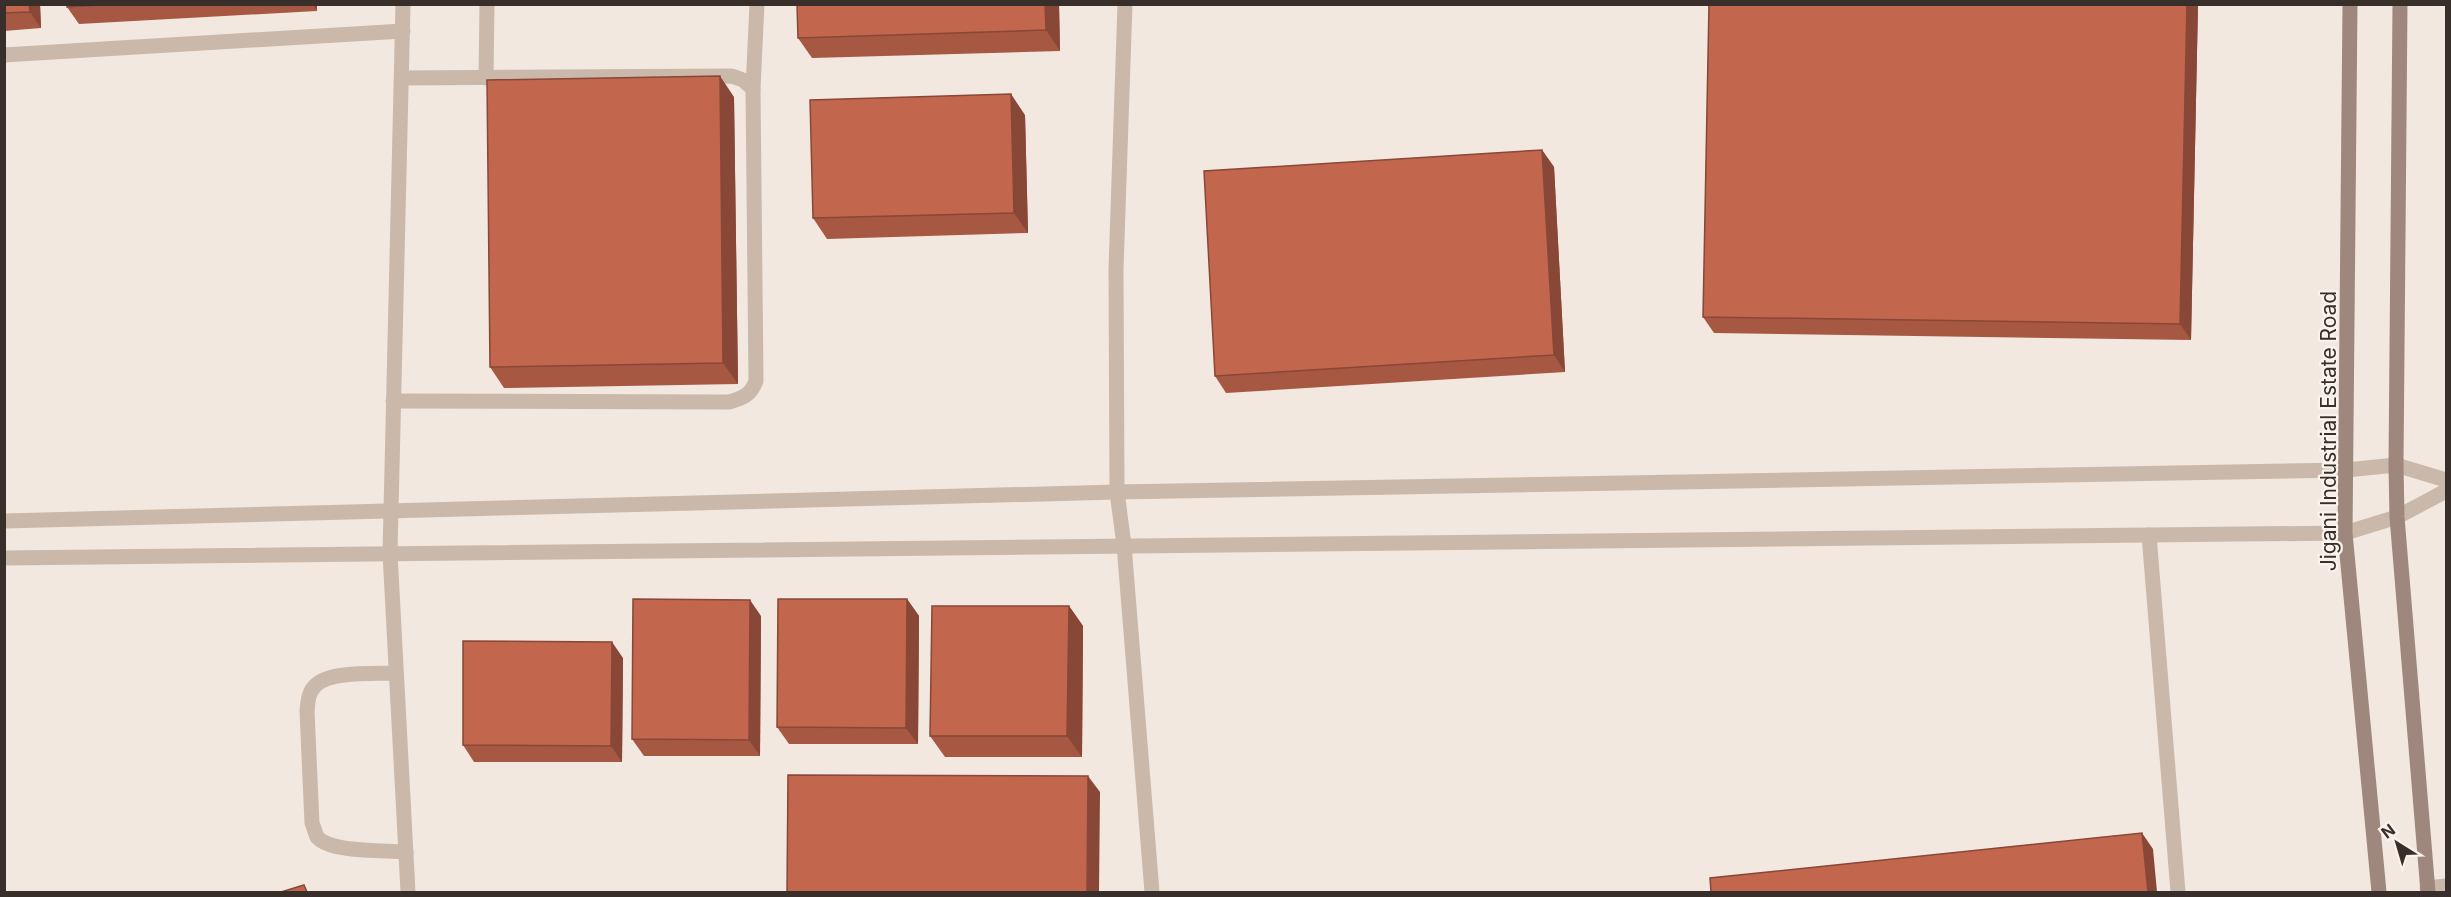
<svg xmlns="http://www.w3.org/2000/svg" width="2451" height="897" font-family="Inter,sans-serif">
  <rect width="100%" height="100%" fill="#f2e8df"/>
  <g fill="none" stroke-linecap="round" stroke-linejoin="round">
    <g stroke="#cab8ab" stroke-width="15">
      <path d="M4,55L403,31"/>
      <path d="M486,78L487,4"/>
      <path d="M753,89L757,4"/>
      <path d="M393,401L729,402C743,398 751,395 756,381L753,89L743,80L732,76L402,78"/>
      <path d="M2149,535L2178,892"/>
      <path d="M395,673C375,674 330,671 316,685C308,692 308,702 307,711L312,823C314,827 315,833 317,837C331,853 385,850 406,852"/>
      <path d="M2427,888L2446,886"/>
    </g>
    <g stroke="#cab8ab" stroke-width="15">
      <path d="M403,4L390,553L408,892"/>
      <path d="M1125,4L1116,269L1117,492L1124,545L1152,892"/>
    </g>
    <g stroke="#cab8ab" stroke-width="15">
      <path d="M4,521L1117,492L2346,470L2396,465L2446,480"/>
      <path d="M4,558L2345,533L2397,517L2446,491"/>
    </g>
    <g stroke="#9e877c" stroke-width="15">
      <path d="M2350,4L2345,533L2379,892"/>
      <path d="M2400,4L2396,465L2397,517L2428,892"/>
    </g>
  </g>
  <g fill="#a75843">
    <path d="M4,4H40L41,28L4,31Z"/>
    <path d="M67,4H317V11L79,24L67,7Z"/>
    <path d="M1059,4L1060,51L812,58L798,38Z"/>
    <path d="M1709,4H2198L2191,340L1714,333L1703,317Z"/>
    <path d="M734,97L738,384L504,388L490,367Z"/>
    <path d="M1025,115L1028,233L827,239L813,218Z"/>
    <path d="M1542,150L1554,167L1565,372L1226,393L1215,376Z"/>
    <path d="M907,599L919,616L918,744H789L777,727Z"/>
    <path d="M1069,606L1083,626L1082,757H945L930,736Z"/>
    <path d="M761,616L760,756H644L632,739Z"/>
    <path d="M623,658L622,762H474L463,745Z"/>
  </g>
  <g fill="#884737">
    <path d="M29,4H40L41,28L30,12Z"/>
    <path d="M313,4H317V11Z"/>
    <path d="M1045,4H1059L1060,51L1046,30Z"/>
    <path d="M2187,4H2198L2191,340L2180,324Z"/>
    <path d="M720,76L734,97L738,384L723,363Z"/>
    <path d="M1011,94L1025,115L1028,233L1014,213Z"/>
    <path d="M1542,150L1554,167L1565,372L1554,355Z"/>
    <path d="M907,599L919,616L918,744L906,728Z"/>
    <path d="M750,600L761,616L760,756L749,740Z"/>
    <path d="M1069,606L1083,626L1082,757L1067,736Z"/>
    <path d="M612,642L623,658L622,762L611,746Z"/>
    <path d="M1088,776L1100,792L1099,892H1087Z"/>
    <path d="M2142,833L2153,849L2157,892H2148Z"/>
  </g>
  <g fill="#c2664e" stroke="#884737" stroke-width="1.5">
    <path d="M4,4H29L30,12L4,13Z"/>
    <path d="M67,4H118L67,7Z"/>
    <path d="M797,4H1045L1046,30L798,38Z"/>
    <path d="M1709,4H2187L2180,324L1703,317Z"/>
    <path d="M720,76L723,363L490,367L487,80Z"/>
    <path d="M1011,94L1014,213L813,218L810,100Z"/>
    <path d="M1542,150L1554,355L1215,376L1204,171Z"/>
    <path d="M633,599L750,600L749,740L632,739Z"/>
    <path d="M778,599H907L906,728L777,727Z"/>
    <path d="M932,606H1069L1067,736H930Z"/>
    <path d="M463,641L612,642L611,746L463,745Z"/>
    <path d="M788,775L1088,776L1087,892H787Z"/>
    <path d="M2142,833L2148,892H1711L1710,878Z"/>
    <path d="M304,885L307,892H281Z"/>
  </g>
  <g text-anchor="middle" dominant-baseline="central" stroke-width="4.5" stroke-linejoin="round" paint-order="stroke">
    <g font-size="21" fill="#382e2a" stroke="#faf3ec">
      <text transform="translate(2328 431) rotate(-90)">Jigani Industrial Estate Road</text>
    </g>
  </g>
  <rect width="2451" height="897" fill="none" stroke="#382e2a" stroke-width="12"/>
  <g transform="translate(2397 843) rotate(323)" stroke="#faf3ec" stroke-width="4.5" paint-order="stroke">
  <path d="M0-4.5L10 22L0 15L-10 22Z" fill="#382e2a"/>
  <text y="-9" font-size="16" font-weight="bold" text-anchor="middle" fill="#382e2a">N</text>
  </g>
</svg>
